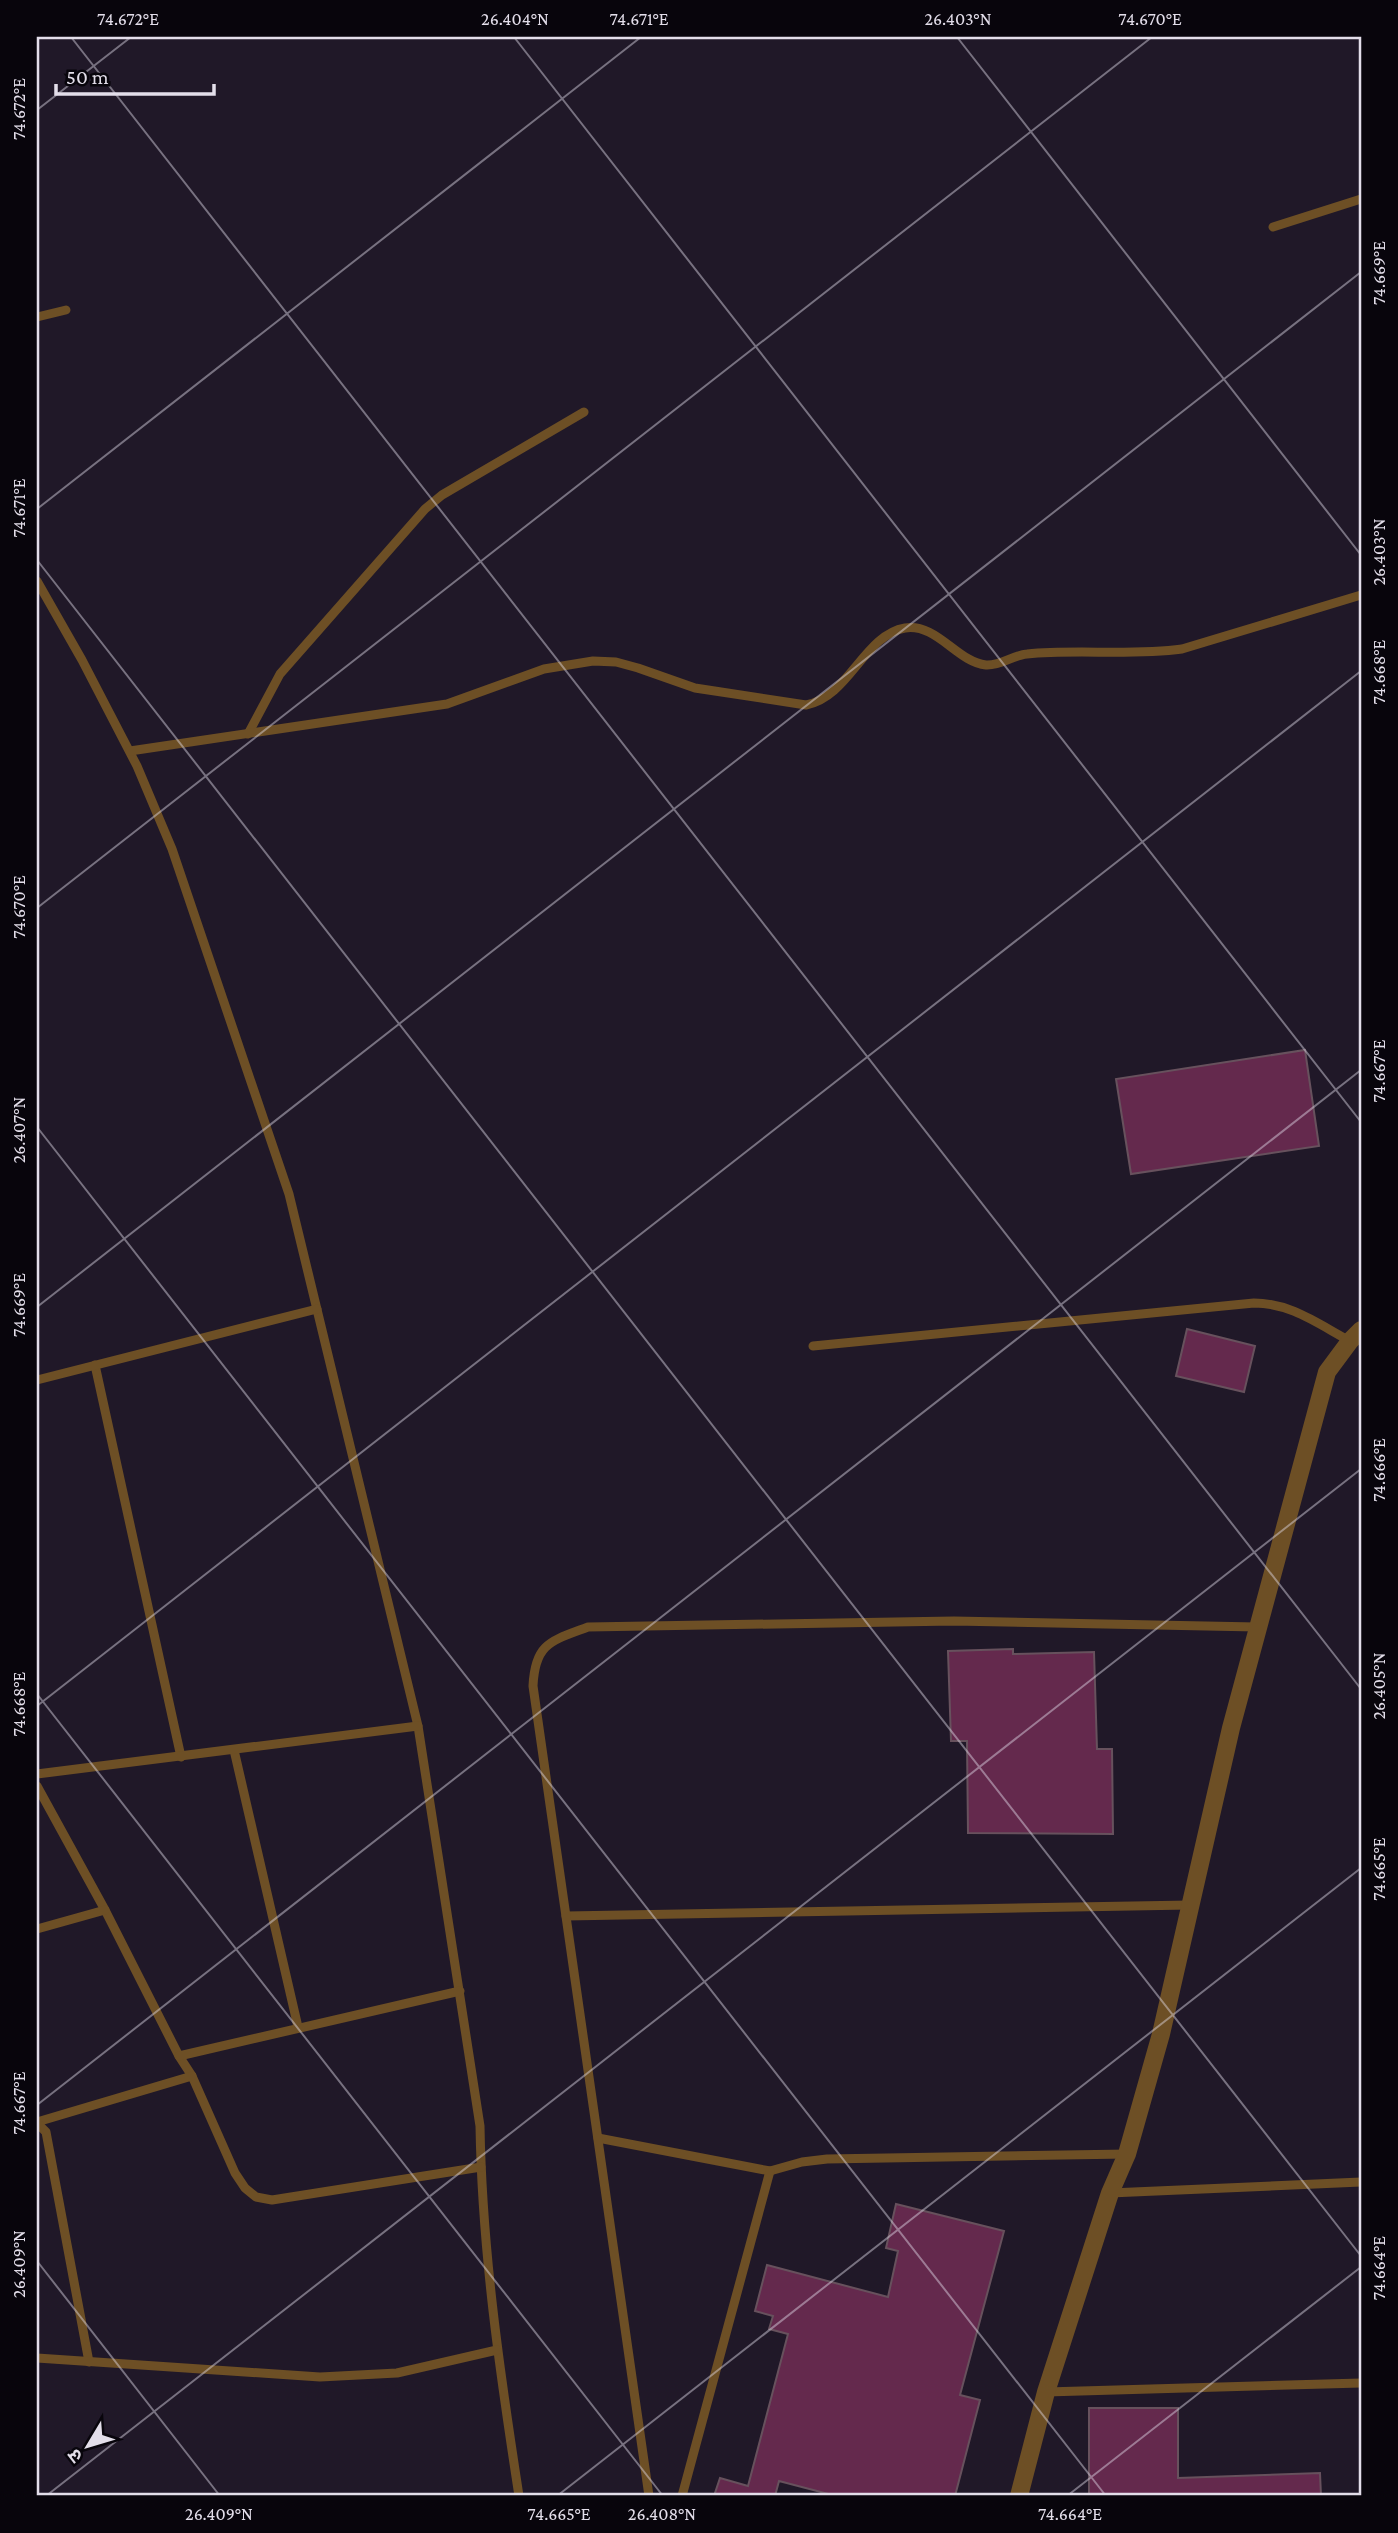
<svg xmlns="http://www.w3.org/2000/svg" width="1398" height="2533" font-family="'Crimson Pro','Noto Sans Devanagari',serif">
  <rect width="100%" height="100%" fill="#201828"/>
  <g fill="#64294d" stroke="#67515d" stroke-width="2">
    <path d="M1305,1050L1319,1146L1131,1174L1116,1079Z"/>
    <path d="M1187,1329L1255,1346L1244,1392L1176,1376Z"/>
    <path d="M1013,1649V1654L1094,1652L1097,1749H1112L1113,1834L968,1833L967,1741H951L948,1651Z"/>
    <path d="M896,2204L1004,2231L960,2395L980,2400L955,2496H836L779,2481L775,2496H714L720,2478L748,2486L788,2334L769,2329L773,2316L755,2311L767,2265L888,2297L898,2251L886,2248Z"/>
    <path d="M1089,2408H1178V2478L1320,2473L1321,2496H1089Z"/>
  </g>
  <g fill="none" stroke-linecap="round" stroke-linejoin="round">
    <g stroke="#6d4f25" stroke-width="9">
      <path d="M1273,227L1361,199"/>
      <path d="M37,317L66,310"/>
      <path d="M37,581L82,660L137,766L172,849L289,1194L418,1726L480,2126C482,2250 500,2373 519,2496"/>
      <path d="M248,734L280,674L425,509L442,495L584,412"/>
      <path d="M130,751L447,704L544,669L593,661L616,662L638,668L695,688L806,705C849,697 864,635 905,628C937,623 957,662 986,665C1001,666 1013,655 1027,654C1078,649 1130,656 1182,649L1361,595"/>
      <path d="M813,1346L1254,1303C1291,1303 1318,1324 1350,1341"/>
      <path d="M95,1365L181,1757"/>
      <path d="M37,1380L317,1309"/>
      <path d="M234,1750L298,2027"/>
      <path d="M37,1774L418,1726"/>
      <path d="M37,1786L105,1910L179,2056L192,2076L235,2173L245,2188L256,2197L272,2200L481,2167"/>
      <path d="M566,1916L1190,1905"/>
      <path d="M37,1929L105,1910"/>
      <path d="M179,2056L460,1991"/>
      <path d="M37,2122L192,2076"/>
      <path d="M37,2123L46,2132L89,2362"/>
      <path d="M598,2138L770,2171L802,2162L827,2159L1127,2154"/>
      <path d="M1110,2193L1361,2182"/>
      <path d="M37,2358L320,2377L397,2373L497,2350"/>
      <path d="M1046,2392L1361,2383"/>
      <path d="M649,2496L533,1686C535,1643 551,1641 588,1627L954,1621L1257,1627"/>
      <path d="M682,2496L770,2171"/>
    </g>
    <path stroke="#6d4f25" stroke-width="18" d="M1019,2496L1046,2392L1110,2193L1127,2154L1161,2034L1231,1728L1327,1372L1350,1341L1361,1330"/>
  </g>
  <path fill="none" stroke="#e3deea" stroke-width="2" stroke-opacity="0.45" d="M71,37L1361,1689M514,37L1361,1122M957,37L1361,555M37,110L131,37M37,509L641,37M37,560L1361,2256M37,908L1152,37M37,1127L1106,2496M37,1307L1361,272M37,1694L663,2496M37,1706L1361,671M37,2105L1361,1070M37,2261L220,2496M46,2496L1361,1469M557,2496L1361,1868M1067,2496L1361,2267"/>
  <rect width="1398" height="2533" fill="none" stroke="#08050c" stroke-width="77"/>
  <g transform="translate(88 2446) rotate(232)" stroke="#08050c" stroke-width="5" paint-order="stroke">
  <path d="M0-5L12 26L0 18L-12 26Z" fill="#e3deea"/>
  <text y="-10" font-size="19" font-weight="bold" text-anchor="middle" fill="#e3deea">उ</text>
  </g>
  <path d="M56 84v10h158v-10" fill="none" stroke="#e3deea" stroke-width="3.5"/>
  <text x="66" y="84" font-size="21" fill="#e3deea" stroke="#08050c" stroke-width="5" paint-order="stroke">50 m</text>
  <rect x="38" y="38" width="1322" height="2456" fill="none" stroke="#e3deea" stroke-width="2.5"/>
  <g font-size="18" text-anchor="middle" fill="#e3deea">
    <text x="128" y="25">74.672°E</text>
    <text x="515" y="25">26.404°N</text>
    <text x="639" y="25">74.671°E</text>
    <text x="958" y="25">26.403°N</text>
    <text x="1150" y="25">74.670°E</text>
    <text transform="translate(19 109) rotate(-90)" y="6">74.672°E</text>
    <text transform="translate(1379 273) rotate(-90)" y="6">74.669°E</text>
    <text transform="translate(19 508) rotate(-90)" y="6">74.671°E</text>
    <text transform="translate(1379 552) rotate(-90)" y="6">26.403°N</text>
    <text transform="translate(1379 672) rotate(-90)" y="6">74.668°E</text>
    <text transform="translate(19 907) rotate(-90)" y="6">74.670°E</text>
    <text transform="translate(1379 1071) rotate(-90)" y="6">74.667°E</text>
    <text transform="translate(19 1130) rotate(-90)" y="6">26.407°N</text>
    <text transform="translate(19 1305) rotate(-90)" y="6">74.669°E</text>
    <text transform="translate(1379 1470) rotate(-90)" y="6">74.666°E</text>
    <text transform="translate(1379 1686) rotate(-90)" y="6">26.405°N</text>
    <text transform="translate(19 1704) rotate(-90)" y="6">74.668°E</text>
    <text transform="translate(1379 1869) rotate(-90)" y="6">74.665°E</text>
    <text transform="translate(19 2103) rotate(-90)" y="6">74.667°E</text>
    <text transform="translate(19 2264) rotate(-90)" y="6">26.409°N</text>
    <text transform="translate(1379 2268) rotate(-90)" y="6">74.664°E</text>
    <text x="219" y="2520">26.409°N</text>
    <text x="559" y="2520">74.665°E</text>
    <text x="662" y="2520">26.408°N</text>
    <text x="1070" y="2520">74.664°E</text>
  </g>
</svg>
